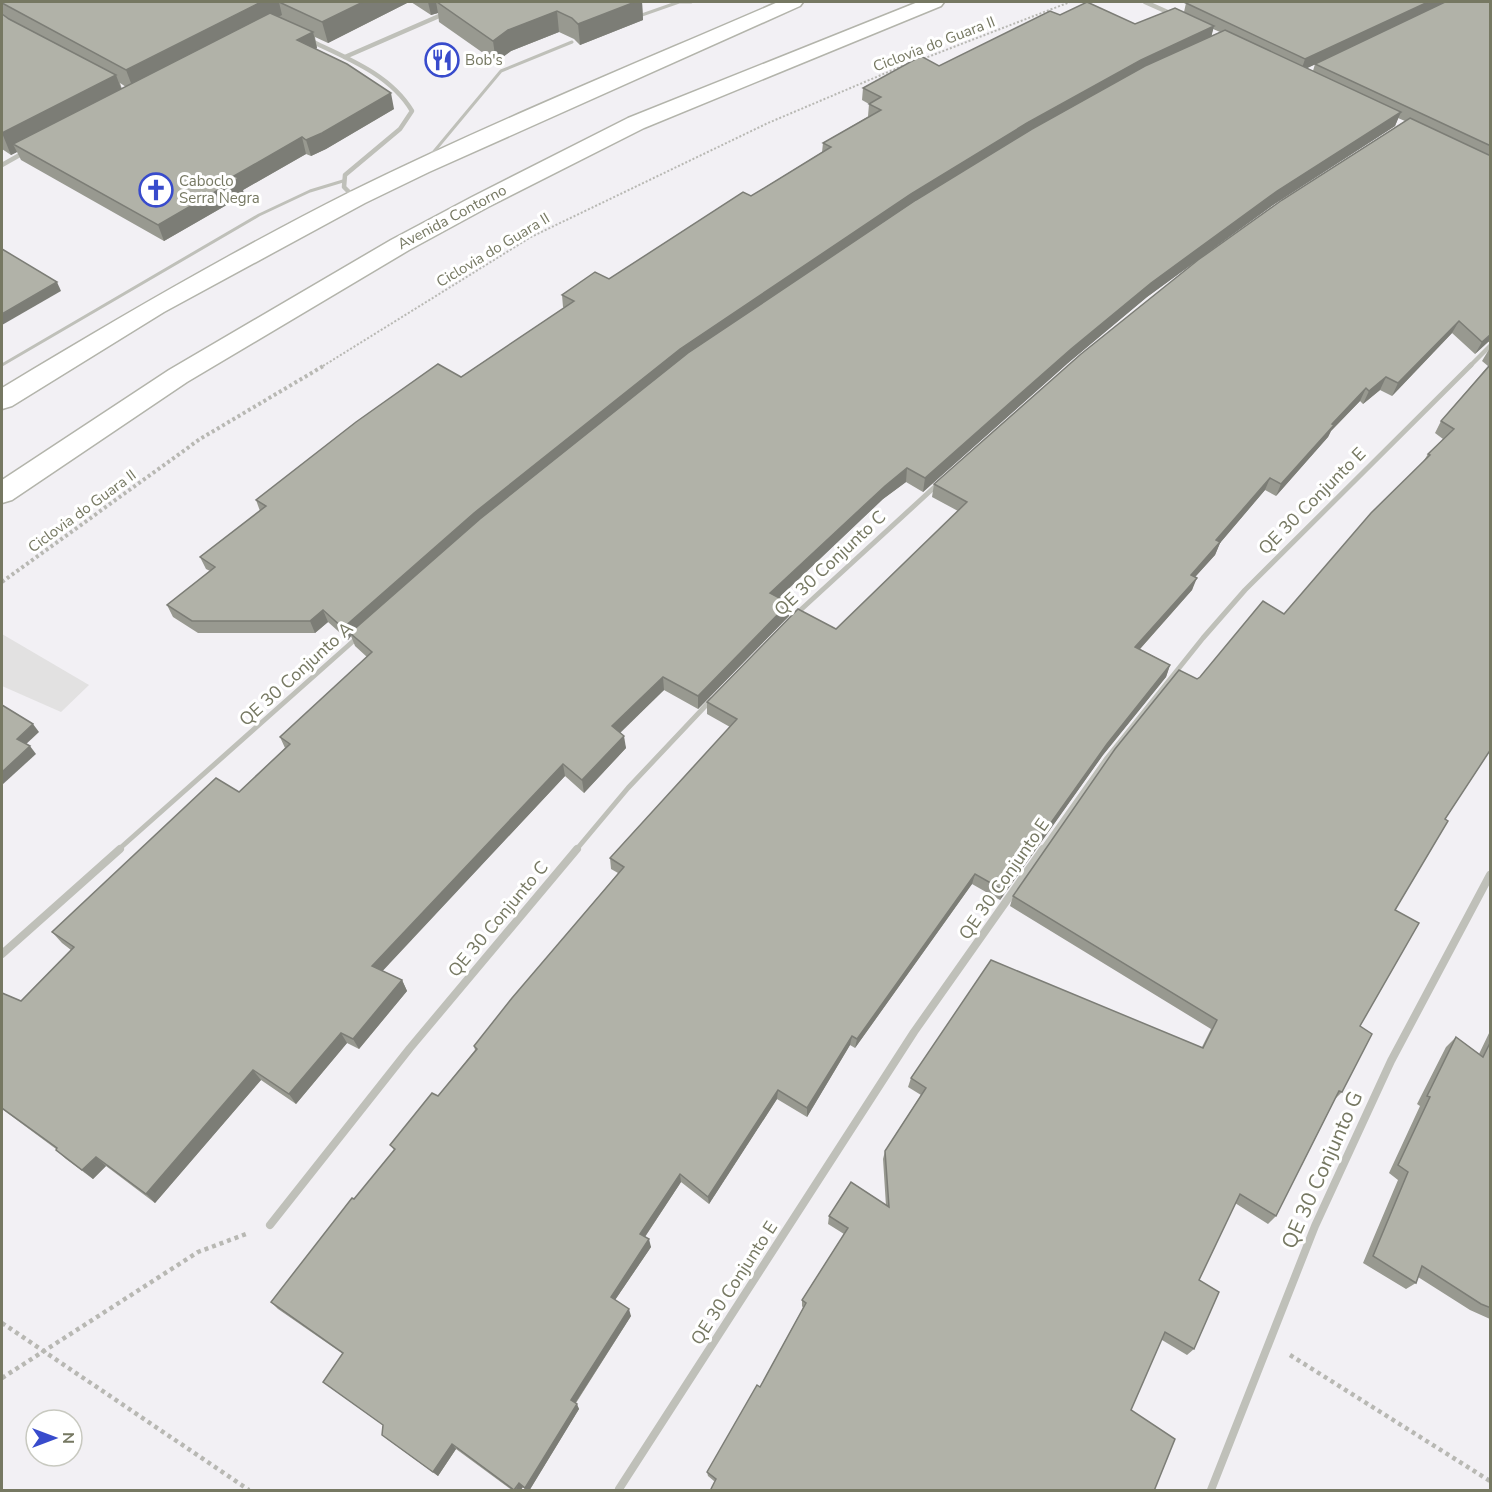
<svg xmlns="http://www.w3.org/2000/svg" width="1492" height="1492" font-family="'Nunito Sans',sans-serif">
  <rect width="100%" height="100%" fill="#f2f0f4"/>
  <path fill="#e2e1e1" d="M2,634L89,685L61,712L2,686Z"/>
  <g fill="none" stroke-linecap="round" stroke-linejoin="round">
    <defs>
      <g id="secondary">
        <path d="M778,2H803L800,6L429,172L365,203L164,312L12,406L2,409V388C116,319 231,252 350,192C490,123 635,64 778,2Z"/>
        <path d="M918,2H944L941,6L644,128L488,207L409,250L187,382L12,500L2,503V480L169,370L391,240L472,197L628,118Z"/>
      </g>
    </defs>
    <use href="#secondary" stroke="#b3b4ab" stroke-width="3"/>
    <g stroke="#b8b8b3" stroke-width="2" stroke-dasharray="2 2" stroke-linecap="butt">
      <path d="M920,60L1070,2"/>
      <path d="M323,366L531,237L768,123L907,64"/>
    </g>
    <path stroke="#b8b8b3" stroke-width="4" stroke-dasharray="3 3" stroke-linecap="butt" d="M2,582L200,439L325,365"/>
    <g stroke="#b8b8b3" stroke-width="4.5" stroke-dasharray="4 4" stroke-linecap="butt">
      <path d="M2,1323L249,1490"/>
      <path d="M1290,1355L1490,1481"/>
      <path d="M2,1378L198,1252L246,1234"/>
    </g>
    <g stroke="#bfc0b9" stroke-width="3">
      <path d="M639,16L679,2H691"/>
      <path d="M431,155L501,71L572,42"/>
      <path d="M2,365L259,215L310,191L343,181"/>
    </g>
    <g stroke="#bfc0b9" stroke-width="4.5">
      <path d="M1145,2L1172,14"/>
      <path d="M311,41C347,58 391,75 412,111L400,129L345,175L344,187L354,197"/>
      <path d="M345,57L446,13"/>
      <path d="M2,165L25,152"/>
      <path d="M1470,366L1490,346"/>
    </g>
    <g stroke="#bfc0b9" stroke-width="5">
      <path d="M794,616L939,483"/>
      <path d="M118,850L359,636"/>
      <path d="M576,850L628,788L711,700"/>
      <path d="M1042,850L1107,758L1203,638L1245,590L1471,365"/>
    </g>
    <g stroke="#bfc0b9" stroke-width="8">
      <path d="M2,954L120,849"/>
      <path d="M270,1225L410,1048L577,849"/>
      <path d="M619,1489L914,1032L1043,849"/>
      <path d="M1211,1490L1315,1226L1391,1061L1490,875"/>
    </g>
    <use href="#secondary" fill="#fff" fill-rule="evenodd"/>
  </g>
  <g fill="#989990" fill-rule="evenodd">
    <path d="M2,2H409L328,43L315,37L317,48L316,49L394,109L326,149L311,156L306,154L243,190L244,195L164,241L21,160L17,152L11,155L2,149ZM120,83L126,87L122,89Z"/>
    <path d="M411,2H642L643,20L580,45L574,39L559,32L511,51L496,62L439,22L438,13L431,15Z"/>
    <path d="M1491,2V342H1488L1475,354L1452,333L1392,396L1380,390L1363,404L1360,401L1331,431L1328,437L1276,496L1265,490L1220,543L1215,555L1195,577L1192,590L1140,649L1170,665L1166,677L1103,755L1000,900L972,884L855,1048L850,1045L807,1117L777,1099L709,1204L681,1182L645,1237L651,1247L615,1300L631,1316L576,1403L579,1409L529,1491H527L523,1487L520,1491H513L456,1449L438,1476L387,1439L383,1425L323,1382L343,1354L278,1309L271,1302L394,1150L390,1145L438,1096L475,1050L474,1046L618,873L611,869L610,858L730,727L707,714V702L836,629L958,511L932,497L934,484L1195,262L1147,297L1068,363L923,492L906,482L883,499L779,598L789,603V616L698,709L664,690L620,732L626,748L584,793L565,776L382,971L402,980L407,991L359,1049L347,1043L296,1104L261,1080L155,1203L106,1166L93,1179L66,1159L56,1150V1149L2,1109V993L21,1001L71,950L62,943L52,932L239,792L285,748L280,737L367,657L355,646L351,636L348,640L328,622L315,633H198L173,617L167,605L210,571L206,569L200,557L260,511L256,500L461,377L564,308L563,307L562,295L609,279L751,196L822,152L823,143L869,116H868L869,104L862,100L863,88L939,66L1060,15L1135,24L1184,12L1186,3ZM1213,29L1220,32L1211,36ZM1315,64L1313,71L1307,68ZM1398,118L1405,121L1205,254L1273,205L1395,126Z"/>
    <path d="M1491,346V749L1445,819L1395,910L1360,1026L1342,1092L1335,1099L1276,1216L1268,1224L1235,1203L1199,1280L1194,1349L1187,1355L1162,1340L714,1481L708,1476L707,1472L760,1387L803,1308L802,1306V1300L844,1234L828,1224L829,1216L886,1206L883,1159L885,1151L921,1095L908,1087L911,1078L1202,1047L1211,1029L1010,906L1013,896L1197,679L1284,614L1423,462L1428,454L1443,439L1435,433L1441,421L1488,366L1482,361Z"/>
    <path d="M1491,1029V1319H1490L1470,1310L1418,1277L1416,1283L1406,1289L1363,1263L1398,1180L1389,1173L1420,1106L1417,1104L1446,1047L1456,1037L1479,1054Z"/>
  </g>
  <g fill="#7c7d76">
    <path d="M261,2H307H279L282,15L134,91L126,70Z"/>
    <path d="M363,2H409L328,43L322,22Z"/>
    <path d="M428,2H436L438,13L431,15Z"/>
    <path d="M635,2H642L643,20L580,45L578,24Z"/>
    <path d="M1428,2H1449L1301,71L1305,59Z"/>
    <path d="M557,11L559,32L511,51L496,62L493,41L508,30Z"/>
    <path d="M1214,26L1211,38L350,633L351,636L348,640L343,628L474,513L680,349L911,194L1027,123L1141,60Z"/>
    <path d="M313,32L317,48L302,56L297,40Z"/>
    <path d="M116,75L124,96L13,144L17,152L11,155L2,133Z"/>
    <path d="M391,93L394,109L326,149L311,156L306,140Z"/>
    <path d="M1401,112L1395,126L1273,205L1147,297L1068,363L923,492L925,478L1071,349L1151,283L1277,191Z"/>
    <path d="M302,137L306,154L243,190L244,195L164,241L158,225L234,176Z"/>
    <path d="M57,282L61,291L2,325V314Z"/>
    <path d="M1459,321L1452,333L1392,396L1398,383Z"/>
    <path d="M1491,334V338L1488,342L1475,354L1482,342Z"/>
    <path d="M1386,377L1380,390L1363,404L1369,391Z"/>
    <path d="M1366,388L1360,401L1331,431L1328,437L1276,496L1281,484L1332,424Z"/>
    <path d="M907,468L906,482L883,499L770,606V593L885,486Z"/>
    <path d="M1270,478L1265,490L1220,543L1215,555L1186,587L1191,575L1216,540Z"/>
    <path d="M1197,578L1192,590L1131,659L1135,647Z"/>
    <path d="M789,603V616L698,709V696Z"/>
    <path d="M323,610L328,622L315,633L310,621Z"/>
    <path d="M1170,665L1166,677L1103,755L1000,900L1003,890L1107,744Z"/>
    <path d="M663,677L664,690L614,739L612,726Z"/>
    <path d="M33,724L39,732L23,747L17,739Z"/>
    <path d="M624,736L626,748L584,793L582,780Z"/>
    <path d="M30,746L36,754L2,785V772Z"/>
    <path d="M563,764L565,776L377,977L372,966Z"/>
    <path d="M975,874L972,884L855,1048L857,1039Z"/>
    <path d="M402,980L407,991L359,1049L353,1039Z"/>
    <path d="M341,1033L347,1043L296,1104L289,1094Z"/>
    <path d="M852,1036L850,1045L807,1117V1108Z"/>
    <path d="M253,1070L261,1080L155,1203L146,1194Z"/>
    <path d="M778,1090L777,1099L709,1204L708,1197Z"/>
    <path d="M96,1157L106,1166L93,1179L82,1170Z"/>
    <path d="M680,1174L681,1182L642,1241L640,1234Z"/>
    <path d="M649,1239L651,1247L613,1303L611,1297Z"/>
    <path d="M629,1309L631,1316L574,1405L571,1400Z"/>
    <path d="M577,1404L579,1409L529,1491H527L525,1488Z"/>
    <path d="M452,1444L456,1449L438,1476L433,1472Z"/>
    <path d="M519,1483L523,1487L520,1491H515Z"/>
  </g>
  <g fill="#b1b2a8" stroke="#7c7d76" stroke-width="1.5">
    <path d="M2,2H261L126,70L2,3Z"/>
    <path d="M279,2H363L322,22Z"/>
    <path d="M437,2H635L578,24L572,18L557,11L508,30L493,41Z"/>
    <path d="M1087,2L1135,24L1175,8L1214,26L1141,60L1027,123L911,194L680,349L474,513L343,628L323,610L310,621H192L167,605L215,567L200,557L266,506L256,500L356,422L438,364L461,377L574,301L562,295L595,272L609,279L743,192L751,196L831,147L823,143L881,110L869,104L881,97L863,88L921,56L939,66L1050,11L1060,15Z"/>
    <path d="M1189,2H1428L1305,59L1186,3Z"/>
    <path d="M1445,2H1491V146L1315,64Z"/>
    <path d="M270,13L313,32L297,40L347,64L391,93L322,133L306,140L302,137L234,176L239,178L158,225L13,144Z"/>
    <path d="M2,14L9,19L116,75L2,133Z"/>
    <path d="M1225,30L1401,112L1277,191L1151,283L1071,349L925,478L907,468L885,486L770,593L789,603L698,696L663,677L612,726L624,736L582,780L563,764L372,966L402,980L353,1039L341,1033L289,1094L253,1070L146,1194L96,1157L82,1170L56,1150L57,1148L2,1108V993L21,1001L74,947L52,932L216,778L239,792L290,744L280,737L372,652L350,633L480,519L688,353L916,200L1032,129L1145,66Z"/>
    <path d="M1410,118L1491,156V334L1482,342L1459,321L1398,383L1386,377L1369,391L1366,388L1332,424L1334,425L1281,484L1270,478L1216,540L1220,542L1191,575L1197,578L1135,647L1170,665L1107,744L1003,890L975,874L857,1039L852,1036L807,1108L778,1090L708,1197L680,1174L640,1234L649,1239L611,1297L629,1309L571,1400L577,1404L525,1488L519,1483L514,1490L452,1444L433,1472L382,1435L383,1425L323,1382L343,1353L271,1302L352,1198L354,1199L395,1149L390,1145L432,1093L438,1096L477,1049L474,1046L512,998L624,867L610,858L737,719L707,702L798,609L836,629L967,502L934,484L1081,354L1198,260L1282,200Z"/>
    <path d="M2,249L57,282L2,314Z"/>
    <path d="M1491,364V749L1445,819L1448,821L1395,910L1419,923L1360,1026L1372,1034L1342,1092L1339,1091L1276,1216L1240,1194L1199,1280L1219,1292L1194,1349L1165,1332L1131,1410L1175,1439L1154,1491H710L716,1479L707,1472L757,1385L760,1387L806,1303L802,1300L848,1228L829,1216L851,1182L889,1207L885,1151L926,1088L911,1078L991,960L1203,1048L1217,1020L1013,896L1115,749L1179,670L1197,679L1200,677L1263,601L1284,614L1371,513L1430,455L1428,454L1454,429L1441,421Z"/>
    <path d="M2,705L33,724L17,739L30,746L2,772Z"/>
    <path d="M1456,1037L1483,1057L1491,1041V1308L1481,1304L1422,1266L1416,1283L1373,1256L1408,1172L1398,1165L1430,1097L1427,1096Z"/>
  </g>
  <defs>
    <symbol id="restaurant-ring" viewBox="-11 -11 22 22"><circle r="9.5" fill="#fff" stroke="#384bcc" stroke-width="1.5"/><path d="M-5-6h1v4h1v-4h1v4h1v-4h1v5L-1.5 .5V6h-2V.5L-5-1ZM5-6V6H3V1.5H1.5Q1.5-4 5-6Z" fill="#384bcc"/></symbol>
    <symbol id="church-ring" viewBox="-11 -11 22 22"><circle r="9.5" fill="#fff" stroke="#384bcc" stroke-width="1.5"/><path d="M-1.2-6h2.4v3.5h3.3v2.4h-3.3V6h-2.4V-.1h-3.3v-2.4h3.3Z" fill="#384bcc"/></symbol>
  </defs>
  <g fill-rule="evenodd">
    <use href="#restaurant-ring" x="423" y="41" width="38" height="38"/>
    <use href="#church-ring" x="137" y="171" width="38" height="38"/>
  </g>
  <g text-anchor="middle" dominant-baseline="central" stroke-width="6" stroke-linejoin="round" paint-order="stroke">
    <g font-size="15" fill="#767862" stroke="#fff">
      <text transform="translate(934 44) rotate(-21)">Ciclovia do Guara II</text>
      <text transform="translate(452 217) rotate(-28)">Avenida Contorno</text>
      <text transform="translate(493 250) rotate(-31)">Ciclovia do Guara II</text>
      <text transform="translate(82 511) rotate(-36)">Ciclovia do Guara II</text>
    </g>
    <g font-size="15" fill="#767862" stroke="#fff" text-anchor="start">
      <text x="465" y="60">Bob's</text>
      <text x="179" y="181">Caboclo<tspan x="179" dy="17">Serra Negra</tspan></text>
    </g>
    <g font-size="18" fill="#767862" stroke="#fff">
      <text transform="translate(1312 501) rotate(-45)">QE 30 Conjunto E</text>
      <text transform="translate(830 563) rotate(-43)">QE 30 Conjunto C</text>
      <text transform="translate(296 674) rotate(-42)">QE 30 Conjunto A</text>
      <text transform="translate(1004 879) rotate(-55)">QE 30 Conjunto E</text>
      <text transform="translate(498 919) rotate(-50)">QE 30 Conjunto C</text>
      <text transform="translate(734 1283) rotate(-57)">QE 30 Conjunto E</text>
    </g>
    <g font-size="21" fill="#767862" stroke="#fff">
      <text transform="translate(1322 1170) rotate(-66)">QE 30 Conjunto G</text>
    </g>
  </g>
  <rect width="1492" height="1492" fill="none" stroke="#767862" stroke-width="6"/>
  <g transform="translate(54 1438) rotate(90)"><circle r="28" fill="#ffffff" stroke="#c8c9c0" stroke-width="1.5"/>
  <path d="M0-4.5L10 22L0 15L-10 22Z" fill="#384bcc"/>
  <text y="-9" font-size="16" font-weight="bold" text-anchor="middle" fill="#767862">N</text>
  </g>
</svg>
